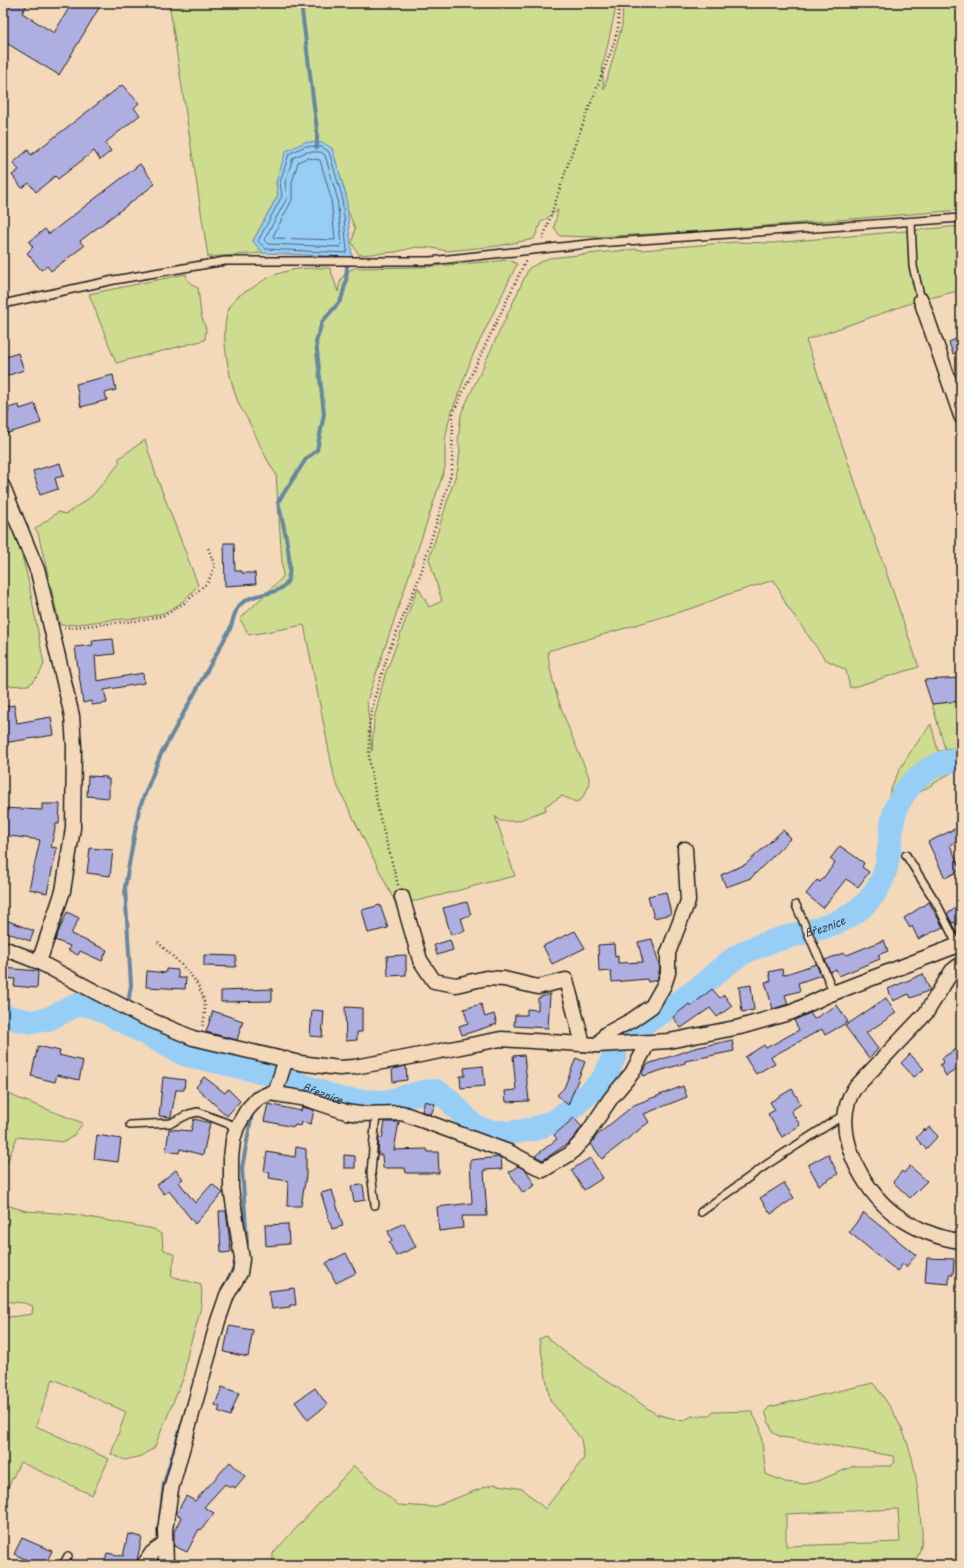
<svg xmlns="http://www.w3.org/2000/svg" width="964" height="1568" font-family="'Patrick Hand',sans-serif">
  <rect width="100%" height="100%" fill="#f3d9ba"/>
  <filter id="ink" filterUnits="userSpaceOnUse"><feTurbulence type="fractalNoise" baseFrequency=".025" numOctaves="2"/><feDisplacementMap in="SourceGraphic" scale="8" xChannelSelector="R" yChannelSelector="G"/><feConvolveMatrix kernelMatrix="1 2 1 2 8 2 1 2 1" color-interpolation-filters="sRGB"/></filter>
  <g filter="url(#ink)">
    <g fill="#cedc90" stroke="#757c56" fill-rule="evenodd">
      <path d="M169,3H617L604,61L602,65L604,90L622,26L623,3H961V210L703,231L596,237L560,236L554,227L558,210L541,222L534,239L498,246L447,251L432,248L416,247L396,252L359,255L352,243L355,228L347,209L346,195L332,149L276,182L278,195L253,241L263,253L208,257Z"/>
      <path d="M961,226V290L911,303L806,340L919,667L850,688L846,670L825,659L787,606L774,580L726,595L696,607L548,651C550,689 574,741 589,777V786L581,800L576,802L562,796L545,806L546,810L517,821H500L495,816L515,876C482,883 449,894 416,901H412L408,897L395,902L335,781L304,625L249,635L240,619L283,577L276,474C264,457 258,439 248,420C245,414 240,408 238,402C229,379 216,322 233,302C240,292 247,292 255,286C278,269 302,267 330,268L338,292C340,279 342,274 354,268L424,267L509,260L517,264L472,357L449,420L445,441V468L367,701L372,751L374,719L385,675L418,587L429,607L442,601L429,559L458,468L460,450L458,441L461,414L529,268L549,258L636,249L641,250L735,242L772,243Z"/>
      <path d="M186,274C186,281 191,284 198,288L201,315L206,329L205,340L116,363L89,294Z"/>
      <path d="M145,440L156,475L198,585C170,620 150,617 110,620C93,622 77,625 60,625L38,533L35,529L58,512L66,514L92,496L119,464V458Z"/>
      <path d="M3,505L22,556L28,579L44,664L39,675L29,685L3,686Z"/>
      <path d="M961,701V747L945,749L932,704Z"/>
      <path d="M931,724L938,751L961,750V769H957L917,794L902,818L887,813C887,780 912,750 931,724Z"/>
      <path d="M3,1090L15,1097L83,1123L73,1136L64,1142L17,1137L3,1173Z"/>
      <path d="M3,1204L26,1211L71,1214L154,1229L162,1235L163,1249L175,1255L171,1276L201,1285C206,1316 185,1343 185,1374L154,1448L141,1456L125,1460L111,1454L126,1412L53,1379L36,1426L109,1459L92,1495L20,1462L3,1498V1318L32,1314L33,1306L24,1303L3,1301Z"/>
      <path d="M546,1336L562,1350L656,1414L683,1421L692,1416H710L713,1412L751,1411L760,1427L766,1474L785,1482L805,1484L818,1481L854,1466H891L895,1462L893,1456L782,1437L773,1433L765,1412L769,1407L873,1383C907,1426 916,1459 920,1514C920,1521 923,1530 922,1538C922,1547 917,1556 915,1565H273V1553L354,1466L398,1505L433,1507L493,1484L523,1489L545,1509L584,1458L581,1439L550,1400L539,1339ZM898,1509L900,1542L786,1546V1514Z"/>
    </g>
    <path fill="#97cef6" stroke="#66879f" d="M305,142L323,143L332,148L346,195L352,257L263,253L253,241L278,195L276,182L286,151Z"/>
    <g fill="none" stroke-linecap="round" stroke-linejoin="round">
      <g stroke="#4d6373" stroke-width="1">
        <path d="M306,146L322,147L329,152L342,196L347,251L346,253L266,249L258,241L282,196L280,182L289,154Z"/>
        <path d="M307,152H321L325,155L337,197L342,245L340,247L268,244L264,240L287,198L285,182L293,158Z"/>
        <path d="M308,158L320,160L331,198L335,240L274,238L273,236L292,200V183L298,162Z"/>
      </g>
      <g stroke="#66879f" stroke-width="4">
        <path d="M301,3L317,130V148"/>
        <path d="M125,1022L131,985L125,887L139,809L160,756L230,629C233,622 234,611 239,606C251,591 279,597 287,582C295,566 282,520 278,502L306,459L317,450L324,414L316,342L322,322L341,300L346,282L347,267L344,260"/>
        <path d="M266,1082L275,1075"/>
        <path d="M244,1248L247,1243L242,1168L252,1114"/>
        <path d="M226,1283L236,1264"/>
        <path d="M160,1519L164,1483L188,1404"/>
      </g>
      <g stroke="#97cef6" stroke-width="24">
        <path id="s1" d="M3,1016L32,1022L48,1019L76,1005L82,1004L96,1007L184,1054L275,1075L342,1100L385,1102L423,1092L436,1091L448,1099L475,1127L487,1131L509,1133L534,1129L557,1120L598,1085L605,1076L615,1055"/>
        <path id="s2" d="M622,1039L630,1031C651,1019 672,1007 692,993C706,983 718,970 732,960C741,953 753,948 764,944C801,930 840,931 868,901C891,877 888,849 893,819C900,787 929,761 961,759"/>
      </g>
    </g>
    <g fill="#afaee0" stroke="#1c1c1c">
      <path d="M3,3H28L22,13L54,33L72,3H102L59,75L3,41Z"/>
      <path d="M122,85L139,103L134,108L140,115L105,143L111,151L100,160L94,151L58,179L55,176L36,192L29,183L22,188L12,175L19,170L13,163L28,150L31,155Z"/>
      <path d="M140,164L155,184L80,241L84,246L51,271L47,266L41,270L27,253L33,247L29,242L45,229L49,234Z"/>
      <path d="M961,337V351L953,354L949,342Z"/>
      <path d="M18,353L24,370L3,377V358Z"/>
      <path d="M113,375L116,390L105,393L107,400L81,407L76,384Z"/>
      <path d="M35,404L41,423L5,434L3,414L9,412L8,408L19,405L20,409Z"/>
      <path d="M60,463L64,476L55,478L58,489L40,495L33,471Z"/>
      <path d="M224,543H234L235,571H242V573H255L256,584L225,586Z"/>
      <path d="M113,639L115,654L95,656L97,681L143,673L144,683L104,690L107,703L92,705L91,701L83,703L75,647L93,645L92,641Z"/>
      <path d="M961,678V701L932,704L924,680Z"/>
      <path d="M14,705L17,723L51,717L54,735L3,743V707Z"/>
      <path d="M88,776L107,777L106,779H109V798L87,796Z"/>
      <path d="M42,804H60L59,824H56L51,847L57,848L47,893L29,889L40,840L3,835V808L42,810Z"/>
      <path d="M961,826V839L950,845L961,870L945,878L928,842Z"/>
      <path d="M783,830L791,838L751,878L726,887L721,875L746,864Z"/>
      <path d="M840,846L864,863L862,867L869,872L858,887L846,879L823,908L806,894L817,880L820,882L835,863L830,859Z"/>
      <path d="M90,848L113,850L110,876L87,873Z"/>
      <path d="M666,892L671,914L654,918L648,896Z"/>
      <path d="M467,902L471,915L461,918L465,931L451,935L443,908Z"/>
      <path d="M929,902L943,927L918,939L912,926L910,928L904,918Z"/>
      <path d="M961,904V931L954,922L952,923L947,914Z"/>
      <path d="M380,905L388,928L368,933L362,910Z"/>
      <path d="M67,912L79,918L71,934L107,950L102,961L80,951L78,955L68,950L70,946L55,940Z"/>
      <path d="M6,920L34,931L30,941L3,931Z"/>
      <path d="M575,931L585,948L552,964L543,946Z"/>
      <path d="M652,939L660,968L657,980L648,982L647,979L612,982L611,971L599,972L598,945L614,944L615,957L618,956V963L643,962L638,942Z"/>
      <path d="M450,940L453,950L437,955L434,945Z"/>
      <path d="M884,940L888,951L878,955L880,959L839,976L836,969L830,972L825,960L843,953L847,955Z"/>
      <path d="M204,955L236,956V967L204,966Z"/>
      <path d="M406,955V975L388,976L387,956Z"/>
      <path d="M816,964L821,975L798,983L800,991L785,995L788,1004L773,1009L765,982L771,981L769,972L782,969L783,975Z"/>
      <path d="M3,968L38,971L37,988L14,986L15,979L3,978Z"/>
      <path d="M166,969L178,970V978H186L185,989L146,987L147,971L166,973Z"/>
      <path d="M923,974L930,990L911,998L909,994L893,1001L888,989Z"/>
      <path d="M751,985L754,1010L742,1012L739,987Z"/>
      <path d="M272,989V1001L221,1002V991Z"/>
      <path d="M712,989L720,998L724,995L732,1006L717,1017L710,1008L681,1028L673,1017L689,1004L691,1006Z"/>
      <path d="M550,994L548,1028L514,1026L515,1015H527V1009L538,1010V998Z"/>
      <path d="M886,998L896,1013L866,1033L878,1049L869,1058L845,1026Z"/>
      <path d="M481,1004L485,1017L494,1014L497,1024L462,1035L459,1026L468,1023L464,1009Z"/>
      <path d="M837,1005L848,1022L825,1035L822,1029L771,1057L775,1063L756,1074L745,1057L764,1045L766,1048L799,1030L794,1020L810,1013L814,1019Z"/>
      <path d="M345,1007L362,1008V1032H357V1040L346,1041Z"/>
      <path d="M312,1010L324,1011L322,1037L310,1036Z"/>
      <path d="M213,1011L243,1021L237,1040L206,1032Z"/>
      <path d="M732,1040L734,1051L685,1061V1063L643,1076L642,1072L648,1064L695,1048Z"/>
      <path d="M38,1046L60,1051L59,1055L83,1061L79,1080L57,1075L55,1082L31,1076Z"/>
      <path d="M961,1046V1067L946,1076L940,1065L944,1062L942,1058Z"/>
      <path d="M910,1054L924,1069L914,1077L901,1063Z"/>
      <path d="M524,1055L529,1101L506,1102L505,1091L516,1090L513,1056Z"/>
      <path d="M576,1058L585,1062L568,1105L557,1095L564,1088Z"/>
      <path d="M406,1066L407,1080L393,1082L392,1069Z"/>
      <path d="M483,1066L485,1086L461,1088L460,1076H465L464,1068Z"/>
      <path d="M163,1077L185,1080L184,1090H176L171,1117L159,1116Z"/>
      <path d="M204,1077L225,1093L228,1089L240,1101L227,1116L196,1087Z"/>
      <path d="M683,1086L687,1097L644,1114L649,1122L602,1159L591,1144L597,1135L634,1105Z"/>
      <path d="M792,1089L801,1104L791,1111L800,1125L782,1137L768,1114L775,1110L770,1102Z"/>
      <path d="M425,1101L435,1104L431,1115L422,1111Z"/>
      <path d="M268,1104L301,1111L302,1107L314,1110L311,1124L302,1122L301,1126L295,1125L294,1127L264,1121Z"/>
      <path d="M574,1118L582,1127L570,1142L543,1160L535,1156L557,1139L554,1135Z"/>
      <path d="M194,1119L210,1123L203,1155L180,1149L179,1153L166,1151L169,1129L191,1131Z"/>
      <path d="M385,1122H399L394,1150L427,1149L428,1152H438L439,1173H406L405,1168H383L382,1155H378L379,1137L382,1138Z"/>
      <path d="M929,1127L938,1136L926,1149L916,1138L924,1129L926,1131Z"/>
      <path d="M97,1135L121,1139L118,1162L94,1159Z"/>
      <path d="M296,1147L306,1149V1176L301,1206H287L288,1181L269,1178L270,1173L264,1172L267,1152L295,1157Z"/>
      <path d="M828,1154L838,1174L819,1185L808,1165Z"/>
      <path d="M344,1155L355,1156V1168H344Z"/>
      <path d="M499,1157L501,1158L502,1169L484,1170L487,1216H462L463,1228L439,1231L437,1207L472,1203L470,1160Z"/>
      <path d="M590,1158L603,1178L584,1190L571,1170Z"/>
      <path d="M518,1166L526,1170L535,1185L523,1193L509,1172Z"/>
      <path d="M910,1166L927,1181L910,1198L893,1182L902,1171L904,1173Z"/>
      <path d="M176,1170L183,1179L179,1182L195,1203L212,1184L223,1193L195,1224L169,1191L164,1194L157,1185Z"/>
      <path d="M784,1183L794,1198L771,1214L760,1198Z"/>
      <path d="M363,1185L365,1200L354,1202L351,1186Z"/>
      <path d="M332,1190L343,1226L332,1229L321,1193Z"/>
      <path d="M219,1211H226L231,1252L221,1253Z"/>
      <path d="M864,1213L916,1255L906,1267L903,1264L897,1271L849,1232Z"/>
      <path d="M404,1223L416,1247L396,1256L389,1242L392,1241L388,1231Z"/>
      <path d="M288,1224L289,1244L266,1246L265,1225Z"/>
      <path d="M346,1253L356,1273L336,1283L326,1263Z"/>
      <path d="M927,1258L954,1259L953,1275H949V1284L925,1282Z"/>
      <path d="M294,1288L296,1305H290V1307L272,1309L269,1291Z"/>
      <path d="M229,1326L253,1330L248,1357L224,1352Z"/>
      <path d="M222,1387L239,1393L230,1416L218,1411L220,1407L215,1405Z"/>
      <path d="M315,1388L327,1405L308,1420L295,1402Z"/>
      <path d="M230,1462L245,1476L235,1488L232,1486L230,1488L225,1484L204,1507L214,1513L201,1530L199,1529L187,1552L174,1546V1532L181,1517L176,1514L186,1496L195,1501Z"/>
      <path d="M128,1534L142,1537L136,1565H104L107,1553L123,1556Z"/>
      <path d="M22,1538L52,1551L45,1565H25L27,1560L14,1554Z"/>
    </g>
    <g fill="none" stroke-linecap="round" stroke-linejoin="round">
      <defs>
        <g id="service">
          <path d="M911,222L913,266L921,300"/>
          <path d="M3,304L114,280L225,261H430L597,243L961,218"/>
          <path d="M906,855L937,904L957,944"/>
          <path d="M796,905L834,993"/>
          <path d="M130,1125L171,1123L189,1114L198,1112L237,1127"/>
          <path d="M375,1205L371,1173L376,1114"/>
          <path d="M701,1212L766,1165L845,1114"/>
          <path d="M63,1565L68,1556"/>
        </g>
        <g id="minor">
          <path d="M921,300L961,416"/>
          <path d="M3,487L38,572L72,716L74,747L73,828L63,891L39,962"/>
          <path d="M402,897L420,960L434,981L456,985L486,978L504,979L538,987L566,980L583,1044"/>
          <path d="M3,948L39,962L141,1016L193,1038L300,1063L339,1068L354,1067L405,1058L501,1039L598,1045L669,1041L740,1027L792,1012L828,995L961,944"/>
          <path d="M961,964L952,971L926,1013L854,1089C829,1128 862,1191 896,1215C914,1228 939,1239 961,1241"/>
          <path d="M598,1045L606,1034L632,1020L652,1006L664,985L668,973V953L688,901L685,849"/>
          <path d="M275,1093L286,1059"/>
          <path d="M144,1565L152,1553L165,1544"/>
          <path d="M166,1565L165,1530L171,1489L218,1321L227,1295L240,1273L242,1259L231,1188V1158L233,1140L237,1127L247,1110L257,1099L270,1093L307,1099L346,1112L359,1114L402,1113L509,1152L543,1170L570,1154L583,1140L611,1098L632,1073L648,1043"/>
        </g>
      </defs>
      <use href="#service" stroke="#1c1c1c" stroke-width="10"/>
      <use href="#minor" stroke="#1c1c1c" stroke-width="17"/>
      <g stroke="#1c1c1c" stroke-width="2.5" stroke-dasharray="1 3" stroke-linecap="butt">
        <path d="M543,239L572,152L612,49L618,29L619,3"/>
        <path d="M64,628L146,620L165,615L186,602L208,582L215,566L208,548"/>
        <path d="M398,885L379,814L369,759V726L375,696L390,648L420,576L447,488L452,470L453,413L526,260"/>
        <path d="M158,942C182,967 215,988 202,1027"/>
      </g>
      <use href="#service" stroke="#f3d9ba" stroke-width="7"/>
      <use href="#minor" stroke="#f3d9ba" stroke-width="14"/>
    </g>
  </g>
  <g text-anchor="middle" dominant-baseline="central" stroke-width="3.5" stroke-linejoin="round" paint-order="stroke">
    <g font-size="13" font-style="italic" fill="#3b4852" stroke="#f3d9ba">
      <text stroke="none"><textPath href="#s2" startOffset="235">Březnice</textPath></text>
      <text stroke="none"><textPath href="#s1" startOffset="342">Březnice</textPath></text>
    </g>
  </g>
  <rect width="964" height="1568" fill="none" stroke="#f3d9ba" stroke-width="16"/>
  <rect x="8" y="8" width="948" height="1552" fill="none" stroke="#1c1c1c" stroke-width="1.5" filter="url(#ink)"/>
</svg>
